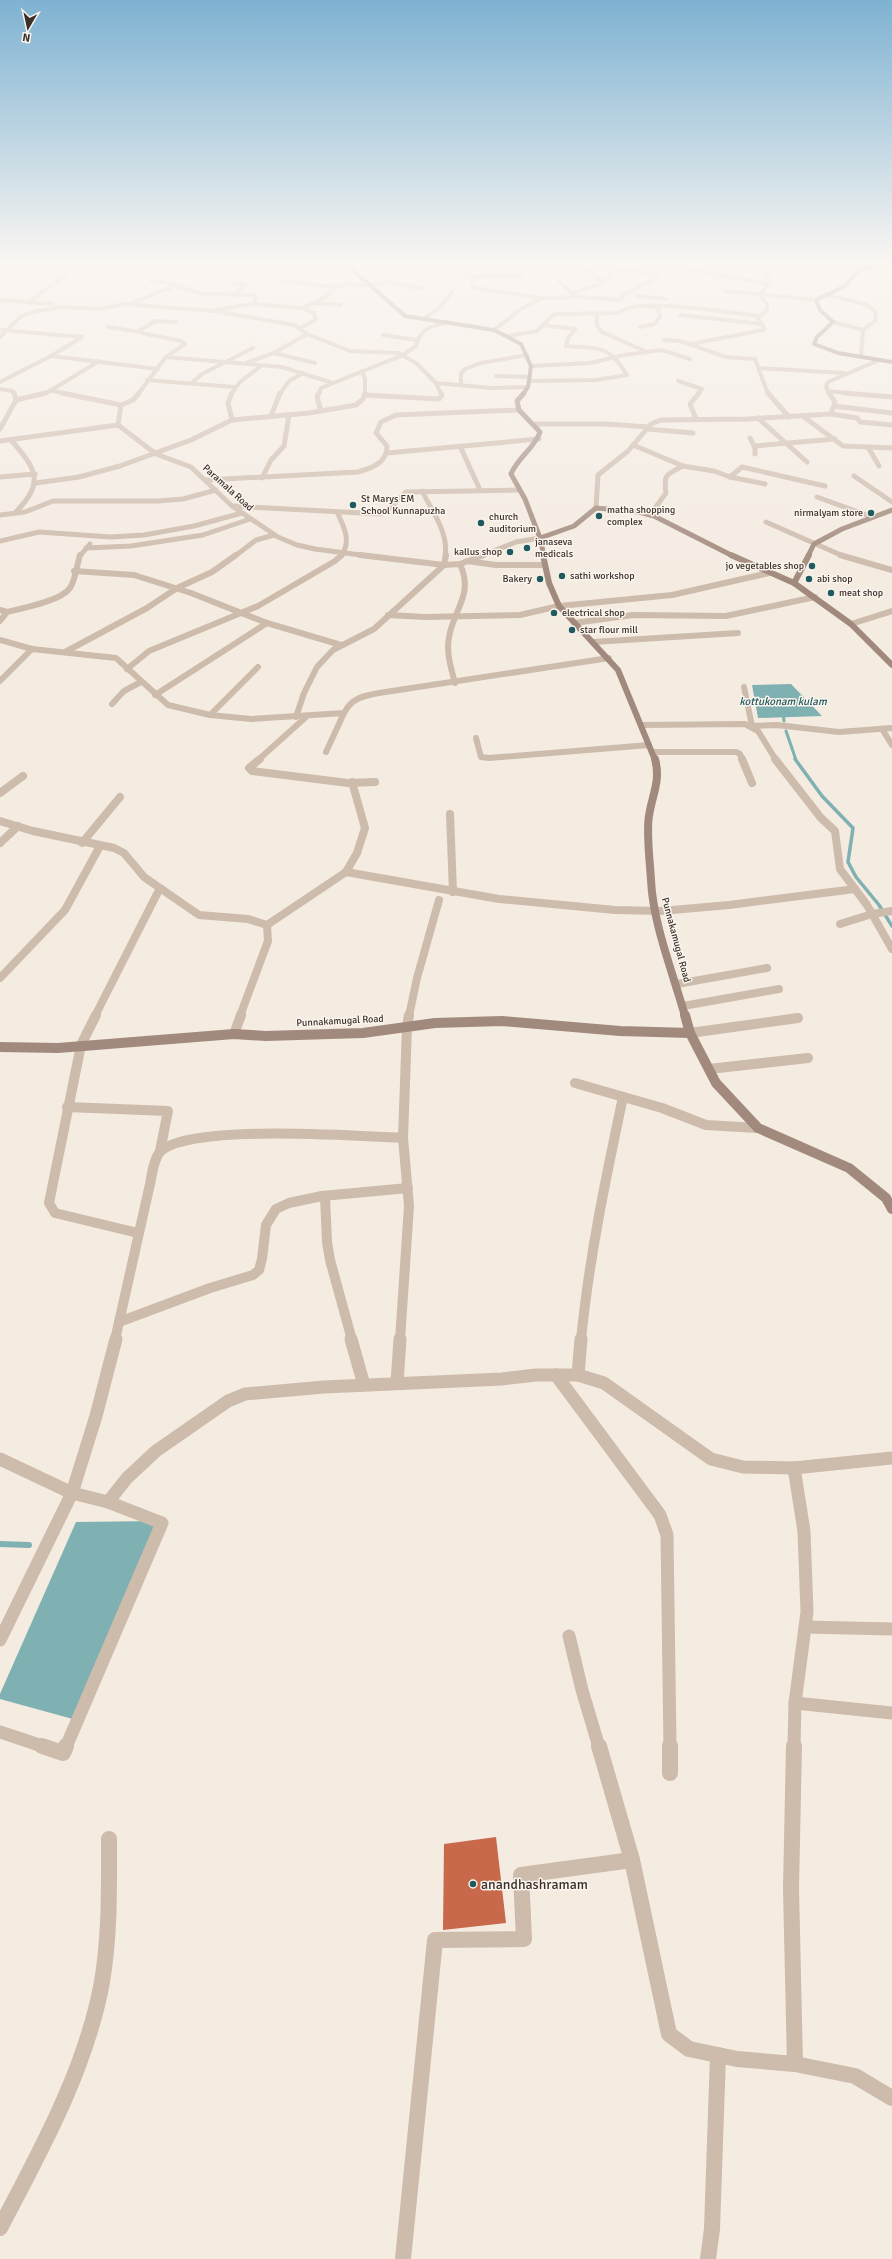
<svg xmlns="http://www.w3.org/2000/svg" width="892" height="2259" font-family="Signika,sans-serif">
  <rect width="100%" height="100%" fill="#f4ebe1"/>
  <g fill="#7fb0b2">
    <path d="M791,684L822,716L758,718L752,685Z"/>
    <path d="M157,1521L80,1721L0,1699V1694L76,1522Z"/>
  </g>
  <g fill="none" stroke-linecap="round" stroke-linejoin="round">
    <g stroke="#7fb0b2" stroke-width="3">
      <path d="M783,711L784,721"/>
      <path d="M786,731L796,760"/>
    </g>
    <path stroke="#7fb0b2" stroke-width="3.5" d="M795,759L822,796L853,828L848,862L856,877L879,905L892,926"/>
    <path stroke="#7fb0b2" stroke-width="6" d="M0,1544L29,1545"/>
  </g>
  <path fill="#c8694b" d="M496,1837L506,1923L443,1930L444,1844Z"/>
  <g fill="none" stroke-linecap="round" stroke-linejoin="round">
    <g stroke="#cdbbac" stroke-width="4">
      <path d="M315,264L350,267"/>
      <path d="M456,264L475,279L472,284L475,288L541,298L581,297L620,300L625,294L655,278"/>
      <path d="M577,264L604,283"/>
      <path d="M655,264L769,284"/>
      <path d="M542,266H579"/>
      <path d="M621,270L660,275"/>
      <path d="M262,271L273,264"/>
      <path d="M473,276L522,275"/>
      <path d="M558,280L572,293"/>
      <path d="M151,281L167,283L203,294L254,295L256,296L254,304"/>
      <path d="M282,281L336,287"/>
      <path d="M232,283L246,285L233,295"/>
      <path d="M372,284L389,282L423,289"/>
      <path d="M725,291L816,300"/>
      <path d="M572,293L604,283L612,273L627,264"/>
      <path d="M827,295L865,304L875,311L876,320L863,330L861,357"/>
      <path d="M636,296L666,299"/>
      <path d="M0,300L53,304"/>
      <path d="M29,302L68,273"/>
      <path d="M132,303L174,286"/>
      <path d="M313,303L341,305"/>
      <path d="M217,310L250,304L302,308L326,297L336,287L348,284L375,286"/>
      <path d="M597,313V326L602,332L647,352"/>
      <path d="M680,315L762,324"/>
      <path d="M424,319L440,307L452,292"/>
      <path d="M833,322L863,330"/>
      <path d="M108,327L140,332"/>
      <path d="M640,327L654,324L660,317L658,308L650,306"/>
      <path d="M299,329L316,319L314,313L302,308"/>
      <path d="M2,330L82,337"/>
      <path d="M494,330L521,309L542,298"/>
      <path d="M383,335L417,340"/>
      <path d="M508,336L537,331L554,314L618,313C638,296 730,313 759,316"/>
      <path d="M0,337L20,317L33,312L61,307L100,309L124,304L214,311L294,325L307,334L350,351L398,353L416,363L436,383L491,388L528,387"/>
      <path d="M664,340L680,341L726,357L755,359L768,394"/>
      <path d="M691,344L763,330L764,328L758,318L767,310V304L760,295L770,281L763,272L751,264"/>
      <path d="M274,353L315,363"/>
      <path d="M51,356L158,369"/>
      <path d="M166,357L282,367L333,383"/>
      <path d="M246,363L274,353L307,334"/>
      <path d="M531,366L590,363L624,355L662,350L690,359"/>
      <path d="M759,368L844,373"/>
      <path d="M362,371L365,379V394"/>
      <path d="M496,376L530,377"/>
      <path d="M147,380L234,387"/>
      <path d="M530,381L596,380L627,375C608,344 600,349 566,346L568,338L575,329L542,325"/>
      <path d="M678,381L702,389L698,394"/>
      <path d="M0,382L51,356L82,337"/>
      <path d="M193,382L202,374L253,348"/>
      <path d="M436,383L441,394"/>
      <path d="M461,385V373L465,369L481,363L527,355"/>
      <path d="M0,389L12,391L15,394"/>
      <path d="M50,390L67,394"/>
      <path d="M828,391L855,394"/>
      <path d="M42,394L48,392L99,361"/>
      <path d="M138,394L166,357L185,344L181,341L142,333L140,330L155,321L176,322"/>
      <path d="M231,394L240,382L261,366"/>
      <path d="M280,394L289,381L303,373"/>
      <path d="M319,394L321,388L403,355L416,346C420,328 431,327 447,322"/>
      <path d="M830,394L826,387L828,382L877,361"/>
    </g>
    <g stroke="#cdbbac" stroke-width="5">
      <path d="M62,393L121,405L118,425L156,454L191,467L232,506L278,537L297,545L315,549L368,556"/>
      <path d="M232,393L228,403L232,420"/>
      <path d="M319,393L317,397L321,411"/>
      <path d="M768,393L789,417"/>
      <path d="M844,393L892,397"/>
      <path d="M364,395L439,399L442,395L441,393"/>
      <path d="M16,400L46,393"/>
      <path d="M121,405L133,400L139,393"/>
      <path d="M834,406L892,413"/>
      <path d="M831,414L857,418L860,422L892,425"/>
      <path d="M271,416L280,393"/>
      <path d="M804,417L843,446L892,448"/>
      <path d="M758,418L807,462"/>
      <path d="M696,419L690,404L699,393"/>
      <path d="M535,424H606L649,427"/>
      <path d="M0,429L16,400L14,393"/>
      <path d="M647,429L693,433"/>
      <path d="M750,438L755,448V454"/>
      <path d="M11,440C37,470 45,482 15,513"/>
      <path d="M0,441L118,425"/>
      <path d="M633,445L683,466L714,471L730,477L765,484"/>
      <path d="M460,446L480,490"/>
      <path d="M754,446L835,439"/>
      <path d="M868,447L879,466"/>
      <path d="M387,453L539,439"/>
      <path d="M854,476L892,502"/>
      <path d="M0,477L35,474"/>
      <path d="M730,477L742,467L825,486"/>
      <path d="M262,478L271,460L284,446L289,415"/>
      <path d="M206,480L358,472C372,468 387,463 387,446L376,433L381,422L396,415L519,410"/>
      <path d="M36,483L79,477L120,466L191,440L232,420L309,413L356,405L363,399L365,393"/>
      <path d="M422,491C432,511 449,533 445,556"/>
      <path d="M817,497L872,517"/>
      <path d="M232,506L380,514L388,510L406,492L520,490"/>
      <path d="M596,508L598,475L628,451L651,424L661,420L747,419L831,414L835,402L829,393"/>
      <path d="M337,512C344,527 352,541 341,556"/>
      <path d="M0,515L25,512L53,501H158L183,499L216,490"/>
      <path d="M650,515L666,493C663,474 667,474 683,466"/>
      <path d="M766,522L843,556"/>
      <path d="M0,541L39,532L111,537L144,535L194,526L242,513"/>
      <path d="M86,548L131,546L203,535L250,519"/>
      <path d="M80,556L90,544"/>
      <path d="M235,556L256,540L274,535"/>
      <path d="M481,556L516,542L540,538"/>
    </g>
    <g stroke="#cdbbac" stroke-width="6">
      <path d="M360,555L444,565L460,564L484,555"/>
      <path d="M840,555L892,570"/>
      <path d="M467,561L496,565H545"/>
      <path d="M74,571L134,575L191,593L267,623L341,645"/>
      <path d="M0,610L7,612L0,621"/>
      <path d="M7,612C23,608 61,601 70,588C76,579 77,564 80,555"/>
      <path d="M388,615L425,617L520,615L559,606L672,595L769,573"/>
      <path d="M574,623L633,615L726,616L815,597"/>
      <path d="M851,624L892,611"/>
      <path d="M0,640L32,649L116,658L168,705L210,715L251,719L344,713C352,698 363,696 379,693L609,658"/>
      <path d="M593,642L738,633"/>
      <path d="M65,652L147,608L177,588L212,572L236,555"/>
      <path d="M127,669L149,651L258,606L335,561L342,555"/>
      <path d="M0,681L32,649"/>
      <path d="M455,683C451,668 446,653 449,637C454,608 474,595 460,564"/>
      <path d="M744,687L752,726L777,725L839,732L892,728"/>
      <path d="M155,695L267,623"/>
      <path d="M112,704L124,691L141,682"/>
      <path d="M210,715L258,667"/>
      <path d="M296,717L304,693L317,667L333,650L374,629L444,565L446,555"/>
      <path d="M642,725L745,724L758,731L776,760"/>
      <path d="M882,729L892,745"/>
      <path d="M476,738L481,757L489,758L649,745"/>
      <path d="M326,752L344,713"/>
      <path d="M653,752H736L740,754L742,760"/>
      <path d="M258,760L306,717"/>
    </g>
    <g stroke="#cdbbac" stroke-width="8">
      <path d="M260,759L249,768L252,771L348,783L375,782"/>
      <path d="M742,759L752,783"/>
      <path d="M775,759L821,818L835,831L840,869L867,905L892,949"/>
      <path d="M0,793L23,776"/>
      <path d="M450,814L453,892"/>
      <path d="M0,821L33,831L114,848L124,853L144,877L199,915L248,919L267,925L268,941L240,1016"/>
      <path d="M0,843L18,826"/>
      <path d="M82,843L120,797"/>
      <path d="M346,872L499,899L615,910L661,911L729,905L855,889"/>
      <path d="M840,924L872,914L892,911"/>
      <path d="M267,925L346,872L357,853L365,828L352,782"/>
      <path d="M0,978L65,910L100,846"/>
      <path d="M677,984L767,968"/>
      <path d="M683,1006L779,989"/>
      <path d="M95,1016L160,888"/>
      <path d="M409,1016L417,978L439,900"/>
    </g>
    <g stroke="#cdbbac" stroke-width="10">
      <path d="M96,1015L81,1045L49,1203L55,1213L138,1233"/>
      <path d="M690,1033L798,1018"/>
      <path d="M234,1034L241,1015"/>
      <path d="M709,1069L808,1058"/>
      <path d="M575,1083L662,1108L706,1125L758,1128"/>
      <path d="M67,1107L168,1111L160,1151"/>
      <path d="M325,1196L327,1242L330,1260L352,1340"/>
      <path d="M119,1322L210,1288L253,1275L259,1270L262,1259L266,1225L276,1209L289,1203L322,1196L408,1188"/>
      <path d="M115,1340L150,1184C152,1174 154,1156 162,1150C195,1124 357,1136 403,1138"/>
      <path d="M400,1340L409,1206L403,1138L407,1027L409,1015"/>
      <path d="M581,1340C589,1258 606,1177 623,1097"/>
    </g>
    <g stroke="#cdbbac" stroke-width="13">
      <path d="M116,1339L96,1416L72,1493L108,1502L127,1478L156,1451L228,1401L245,1394L324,1387L502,1379L536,1375H578L604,1383L711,1459L743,1467L794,1468L892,1458"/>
      <path d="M351,1339L364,1385"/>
      <path d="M556,1375L660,1515L667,1535L670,1747"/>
      <path d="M578,1375L581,1339"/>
      <path d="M397,1383L400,1339"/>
      <path d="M0,1459L72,1493L0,1640"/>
      <path d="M794,1468L804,1531L807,1612L795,1703L794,1747"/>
      <path d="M805,1627L892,1629"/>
      <path d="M569,1636L582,1690L599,1747"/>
      <path d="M795,1703L892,1713"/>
      <path d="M0,1732L45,1747"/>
      <path d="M66,1747L162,1523L108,1502"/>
    </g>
    <g stroke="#cdbbac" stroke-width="16">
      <path d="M42,1746L63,1753L66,1746"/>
      <path d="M599,1746L632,1860L669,2034L689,2049L737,2059L795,2064L855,2076L892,2098"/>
      <path d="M670,1746V1773"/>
      <path d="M794,1746L791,1888L795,2064"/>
      <path d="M0,2228C41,2150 86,2069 102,1982C110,1934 109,1887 109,1839"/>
      <path d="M403,2259L435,1940L524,1939L521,1875L632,1860"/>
      <path d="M708,2259L712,2229L718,2055"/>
    </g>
    <g stroke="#a18a7d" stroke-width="4">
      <path d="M350,264L354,271L405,316L494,330L521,344L531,366L528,387L523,394"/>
      <path d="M879,264L857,272L845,286L816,300L820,310L833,322L817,337L814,344L838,353L892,362"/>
    </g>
    <g stroke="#a18a7d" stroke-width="5">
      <path d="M524,393L517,401L519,410L540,432C534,449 518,457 511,474L525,499L540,538"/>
      <path d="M544,556L540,538L574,526L596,508L639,512L654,516L733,556"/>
      <path d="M808,556L814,544L842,529L892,510"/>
    </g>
    <g stroke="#a18a7d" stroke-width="6">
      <path d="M543,555L549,583L559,606L618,670L655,760"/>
      <path d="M731,555L794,583L851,624L892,665"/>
      <path d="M794,583L809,555"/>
    </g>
    <path stroke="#a18a7d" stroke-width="8" d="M655,759C661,781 652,795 649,816C646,832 650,862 651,880C653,924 673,973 685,1016"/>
    <g stroke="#a18a7d" stroke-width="10">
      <path d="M685,1015L690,1033L716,1083L758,1128L849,1168L886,1198L892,1209"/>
      <path d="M0,1047L58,1048L234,1034L266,1036L363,1033L435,1023L502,1021L620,1031L690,1033"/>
    </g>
  </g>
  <linearGradient id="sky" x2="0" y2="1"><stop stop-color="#7eb2d2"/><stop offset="0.45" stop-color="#faf6f2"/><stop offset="1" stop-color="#faf6f2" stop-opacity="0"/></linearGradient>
  <rect width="892" height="581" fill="url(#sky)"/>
  <g fill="#1f5a5e" stroke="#fbf5ee" stroke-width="1.5">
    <circle cx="353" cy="505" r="4"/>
    <circle cx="871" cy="513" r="4"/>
    <circle cx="599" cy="516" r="4"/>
    <circle cx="481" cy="523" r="4"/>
    <circle cx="527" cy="548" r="4"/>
    <circle cx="510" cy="552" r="4"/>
    <circle cx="812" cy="566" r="4"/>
    <circle cx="562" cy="576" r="4"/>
    <circle cx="540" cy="579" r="4"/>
    <circle cx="809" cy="579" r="4"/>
    <circle cx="831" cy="593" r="4"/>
    <circle cx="554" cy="613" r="4"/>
    <circle cx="572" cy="630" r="4"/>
    <circle cx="473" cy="1884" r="4"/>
  </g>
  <g text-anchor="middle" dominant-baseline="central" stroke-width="3" stroke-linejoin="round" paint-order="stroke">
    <g font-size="10" fill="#3b302b" stroke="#fbf5ee">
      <text transform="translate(228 488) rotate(42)">Paramala Road</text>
      <text transform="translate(676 940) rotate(75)">Punnakamugal Road</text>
      <text transform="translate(340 1021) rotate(-3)">Punnakamugal Road</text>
    </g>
    <g font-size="10" fill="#3b302b" stroke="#fbf5ee" text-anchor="start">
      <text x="361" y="499">St Marys EM<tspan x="361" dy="12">School Kunnapuzha</tspan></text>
      <text x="607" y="510">matha shopping<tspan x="607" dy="12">complex</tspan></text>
      <text x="863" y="513" text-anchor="end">nirmalyam store</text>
      <text x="489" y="517">church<tspan x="489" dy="12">auditorium</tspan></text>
      <text x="535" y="542">janaseva<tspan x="535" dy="12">medicals</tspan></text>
      <text x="502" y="552" text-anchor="end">kallus shop</text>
      <text x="804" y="566" text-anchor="end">jo vegetables shop</text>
      <text x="570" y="576">sathi workshop</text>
      <text x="532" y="579" text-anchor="end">Bakery</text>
      <text x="817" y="579">abi shop</text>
      <text x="839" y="593">meat shop</text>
      <text x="562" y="613">electrical shop</text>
      <text x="580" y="630">star flour mill</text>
    </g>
    <g font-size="11" font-style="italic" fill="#1f5a5e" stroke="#fbf5ee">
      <text x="783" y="701">kottukonam kulam</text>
    </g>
    <g font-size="14" fill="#3b302b" stroke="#fbf5ee" text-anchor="start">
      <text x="481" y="1884">anandhashramam</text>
    </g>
  </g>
  <g transform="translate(28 28) rotate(189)" stroke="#fbf5ee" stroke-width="3" paint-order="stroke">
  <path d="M0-3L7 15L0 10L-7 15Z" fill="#3b302b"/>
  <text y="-6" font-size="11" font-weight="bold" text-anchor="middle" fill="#3b302b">N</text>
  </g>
</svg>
